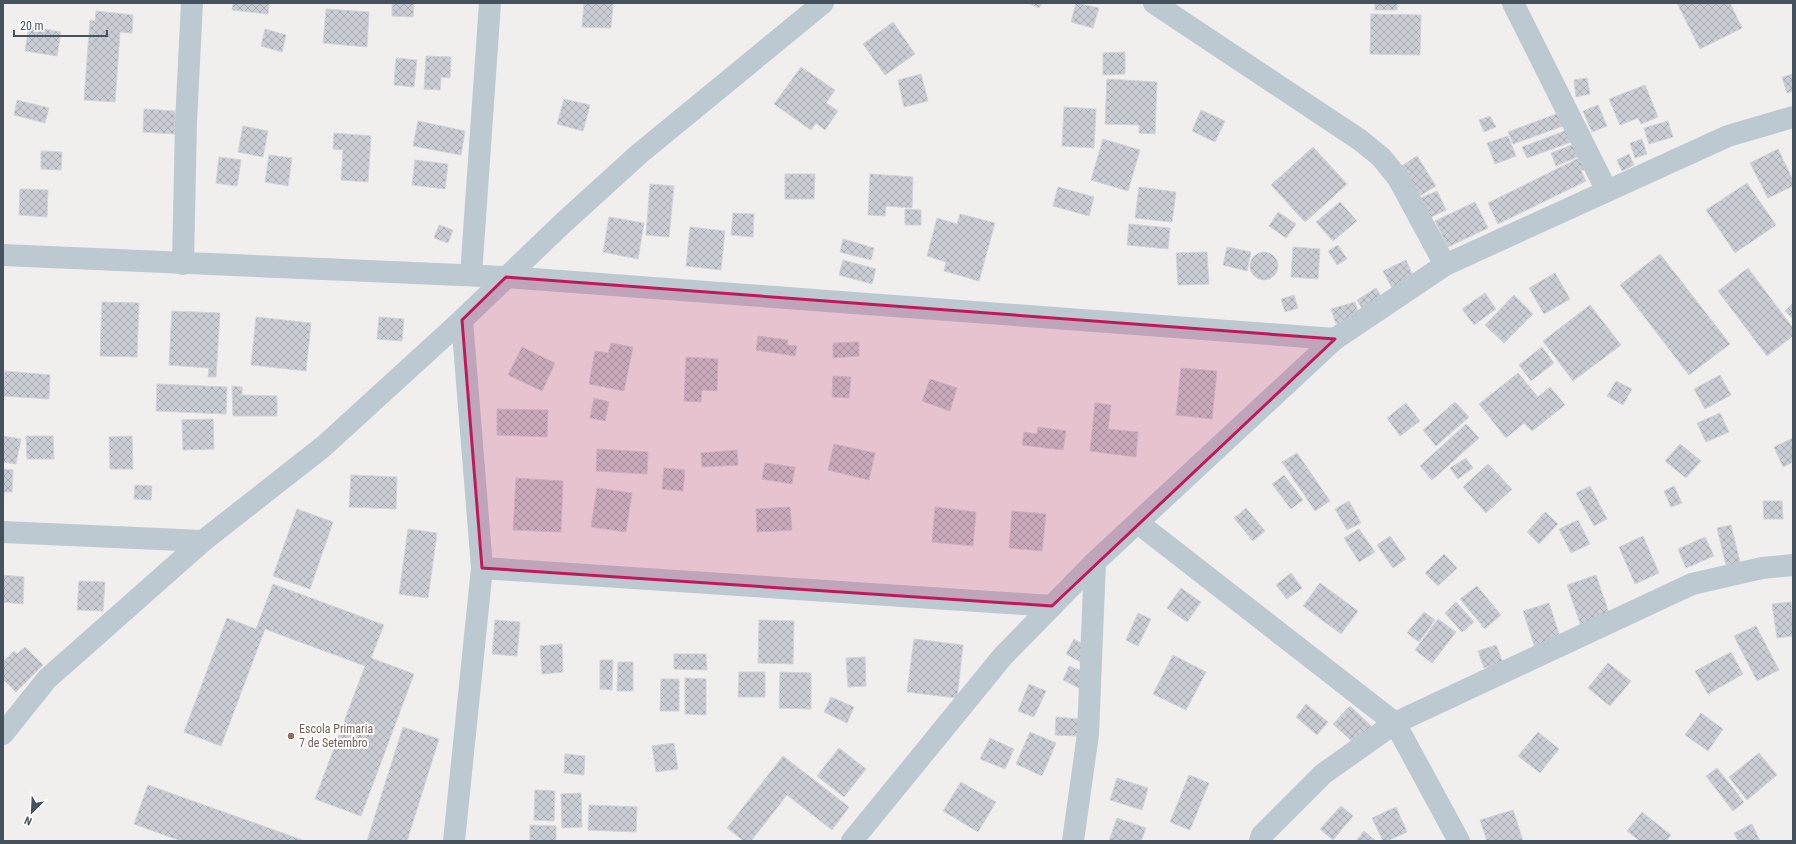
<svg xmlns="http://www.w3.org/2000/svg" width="1796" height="844" font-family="'Roboto Condensed',sans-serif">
  <defs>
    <pattern id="building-cross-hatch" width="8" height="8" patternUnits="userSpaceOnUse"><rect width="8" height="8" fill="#cacdd3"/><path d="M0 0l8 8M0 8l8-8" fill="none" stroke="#a6a9ae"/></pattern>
  </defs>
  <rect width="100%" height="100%" fill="#f1eeee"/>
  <g fill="url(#building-cross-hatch)" stroke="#d1d4da">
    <path d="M233,3H269L268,14L232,10Z"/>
    <path d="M392,3H414L413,17L392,16Z"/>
    <path d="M584,3H613L611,28L582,27Z"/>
    <path d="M1028,3H1042L1039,8Z"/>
    <path d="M1076,3L1099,8L1093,28L1071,22Z"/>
    <rect x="1375" y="3" width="22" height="7"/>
    <path d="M1677,3H1730L1742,28L1700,49Z"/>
    <path d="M326,9L369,12L367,47L323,43Z"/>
    <path d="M96,11L133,15L132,33L120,32L115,102L84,100L90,20L95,21Z"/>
    <path d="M1371,14L1421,15L1420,55L1370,54Z"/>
    <path d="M893,22L915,54L885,75L863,44Z"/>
    <path d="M29,26L61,32L57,56L25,51Z"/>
    <path d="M265,29L286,35L282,52L261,46Z"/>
    <path d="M1125,52V74L1103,75V53Z"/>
    <path d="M426,56L451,57L450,78L441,77L440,90L424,89Z"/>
    <path d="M396,58L417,60L414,87L394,85Z"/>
    <path d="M801,67L835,90L826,103L838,111L825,130L816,123L811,130L774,104Z"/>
    <path d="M921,74L928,101L904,107L898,80Z"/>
    <path d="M1793,74V91L1787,93L1782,77Z"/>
    <path d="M1587,78L1590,94L1576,97L1574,80Z"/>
    <path d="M1107,79L1157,82L1155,134L1139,133V125L1105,124Z"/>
    <path d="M1645,85L1658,117L1641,124L1638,118L1620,125L1609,99Z"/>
    <path d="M564,99L590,105L583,131L557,124Z"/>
    <path d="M17,100L49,108L45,123L14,115Z"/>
    <path d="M1598,105L1607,126L1592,132L1583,111Z"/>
    <path d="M1064,107L1096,109L1094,148L1062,146Z"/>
    <path d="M144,109L175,111V134L143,132Z"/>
    <path d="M1201,110L1225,121L1215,142L1192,131Z"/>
    <path d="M1564,111L1569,124L1513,144L1508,132Z"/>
    <path d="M1490,116L1496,127L1484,132L1479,120Z"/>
    <path d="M418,121L465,131L461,155L413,146Z"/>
    <path d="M1668,121L1673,137L1649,144L1644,128Z"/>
    <path d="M243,126L268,131L263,157L238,152Z"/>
    <path d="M1570,129L1574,141L1527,158L1522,147Z"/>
    <path d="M334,133L371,136L368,182L341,180L343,150L333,149Z"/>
    <path d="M1508,136L1516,156L1495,164L1487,143Z"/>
    <path d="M1103,139L1140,150L1128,191L1091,180Z"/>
    <path d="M1642,139L1647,154L1635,158L1630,143Z"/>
    <path d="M1577,143L1582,155L1556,166L1551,153Z"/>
    <path d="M1313,147L1347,184L1305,222L1271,185Z"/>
    <path d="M1778,149L1793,180V186L1768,198L1750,163Z"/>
    <path d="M41,151L62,152L61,170L41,169Z"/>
    <path d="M1629,154L1634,165L1622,171L1617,160Z"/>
    <path d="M269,155L292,158L288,186L265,182Z"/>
    <path d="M1417,156L1436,186L1418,197L1400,167Z"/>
    <path d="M1583,156L1589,167L1581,171L1586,181L1498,224L1488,203Z"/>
    <path d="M219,157L241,160L237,186L216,183Z"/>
    <path d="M415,160L448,164L445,189L412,185Z"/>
    <path d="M785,174H815L814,199H785Z"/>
    <path d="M870,174L913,177L912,208L886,206L885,216L868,215Z"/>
    <path d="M1747,183L1776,225L1735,253L1706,210Z"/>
    <path d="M650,184L674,186L669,237L646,235Z"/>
    <path d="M1058,187L1094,197L1089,216L1053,206Z"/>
    <path d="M1139,187L1176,192L1172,222L1135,218Z"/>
    <path d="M20,189L48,190L47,217L19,215Z"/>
    <path d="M1437,191L1446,210L1427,219L1418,199Z"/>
    <path d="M1340,202L1357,221L1333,241L1316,222Z"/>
    <path d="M1475,202L1488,228L1448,247L1435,221Z"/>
    <path d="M905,209L921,210V225H905Z"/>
    <path d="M1278,212L1296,224L1286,238L1269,226Z"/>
    <path d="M733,213L754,214L753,237L731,235Z"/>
    <path d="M960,214L995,223L979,281L944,271L946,262L927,256L937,218L957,224Z"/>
    <path d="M609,217L644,223L638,259L603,252Z"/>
    <path d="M1129,224L1170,228L1168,249L1127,245Z"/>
    <path d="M439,225L453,230L448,243L434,238Z"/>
    <path d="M690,227L725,231L721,270L686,266Z"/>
    <path d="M843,239L874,248L871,260L840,252Z"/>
    <path d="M1338,245L1347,259L1337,265L1328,251Z"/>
    <path d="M1227,247L1251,252L1247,271L1223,265Z"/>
    <path d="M1293,247L1320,249L1318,279L1291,277Z"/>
    <path d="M1207,252L1209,284L1178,285L1176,253Z"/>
    <circle cx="1264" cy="266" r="14"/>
    <path d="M1660,254L1730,344L1689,375L1620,285Z"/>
    <path d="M843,260L876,269L872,284L839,275Z"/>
    <path d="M1406,260L1414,278L1392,288L1383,271Z"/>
    <path d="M1748,268L1793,328V336L1767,356L1718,291Z"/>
    <path d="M1555,273L1570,299L1544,314L1529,288Z"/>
    <path d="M1376,288L1384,301L1365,313L1357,300Z"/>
    <path d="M1485,293L1496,309L1474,325L1462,309Z"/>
    <path d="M1294,295L1298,308L1285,312L1281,299Z"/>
    <path d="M1514,295L1533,314L1504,343L1485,325Z"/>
    <path d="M102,302L139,303L137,357L100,356Z"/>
    <path d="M1355,302L1359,316L1336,324L1331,309Z"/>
    <path d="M1793,303V319L1785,311Z"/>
    <path d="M1590,305L1621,345L1573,381L1543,341Z"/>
    <path d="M172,311L220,313L216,377H208L209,368L169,365Z"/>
    <path d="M256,317L311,323L306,371L251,365Z"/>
    <path d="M379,317L404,319L402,341L377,339Z"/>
    <path d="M758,336L788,340L787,345L797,346L795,356L756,350Z"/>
    <path d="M859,342V356L833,358V343Z"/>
    <path d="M611,343L633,347L624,391L589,384L595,351L608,353Z"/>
    <path d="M522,347L555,363L542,391L508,375Z"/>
    <path d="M1542,347L1554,363L1531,381L1519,365Z"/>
    <path d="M686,357L718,359L717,391L702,390L701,402L684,401Z"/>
    <path d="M1181,368L1217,371L1212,419L1176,415Z"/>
    <path d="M5,371L50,375L49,399L3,396Z"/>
    <path d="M1518,373L1538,397L1550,387L1565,405L1532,431L1524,423L1506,438L1479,404Z"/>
    <path d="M1720,375L1731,395L1705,409L1694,389Z"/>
    <path d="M833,376L851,377L849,398L832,397Z"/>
    <path d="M930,379L957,388L950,411L922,401Z"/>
    <path d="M1616,381L1632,389L1623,405L1607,396Z"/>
    <path d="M157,384L227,387L226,414L156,411Z"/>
    <path d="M232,386L242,387V395L277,396V416H233Z"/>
    <path d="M594,398L609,402L605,421L590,418Z"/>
    <path d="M1455,402L1469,417L1436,446L1423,430Z"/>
    <path d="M1095,403L1111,405L1108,429L1138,432L1136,457L1090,451Z"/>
    <path d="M1406,403L1420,421L1400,436L1387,418Z"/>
    <path d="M497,409L548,410L547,437L497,435Z"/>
    <path d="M1720,413L1729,432L1706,442L1697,423Z"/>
    <path d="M213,419L214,449L183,450L182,420Z"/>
    <path d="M1466,424L1479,438L1432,480L1420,466Z"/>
    <path d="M1038,427L1066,431L1063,450L1022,445L1024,432L1037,434Z"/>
    <path d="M3,436L21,439L16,464L3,462Z"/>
    <path d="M26,436H53L54,459H27Z"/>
    <path d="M132,436L133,469H110L109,437Z"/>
    <path d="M1793,438V462L1783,467L1774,447Z"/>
    <path d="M834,444L875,453L869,480L828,470Z"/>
    <path d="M1680,444L1701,461L1686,478L1665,461Z"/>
    <path d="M597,449L648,452L647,474L596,471Z"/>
    <path d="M737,450L738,465L702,467L701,453Z"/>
    <path d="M1297,453L1330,501L1315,511L1282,462Z"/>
    <path d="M1466,458L1473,468L1458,479L1450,468Z"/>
    <path d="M765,463L795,467L792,484L762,479Z"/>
    <path d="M1488,464L1512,489L1486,513L1463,487Z"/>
    <path d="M664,468L685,470L683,491L662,489Z"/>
    <path d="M3,469L13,470L12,492H4L3,505Z"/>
    <path d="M351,475L397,477L396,509L349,507Z"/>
    <path d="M1284,475L1303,500L1291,509L1272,484Z"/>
    <path d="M516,478L563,481L561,532L513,530Z"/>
    <path d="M135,485L152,486L151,500L134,499Z"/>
    <path d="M1590,486L1607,519L1594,526L1576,493Z"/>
    <path d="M1674,486L1682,503L1671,507L1664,491Z"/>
    <path d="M597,488L632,493L626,532L591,527Z"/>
    <path d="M1349,501L1361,523L1347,530L1335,509Z"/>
    <path d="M1763,501H1782L1783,519H1764Z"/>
    <path d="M790,507L792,530L757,532L756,509Z"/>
    <path d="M935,507L976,512L973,546L932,542Z"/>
    <path d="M1246,508L1265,531L1253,541L1234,518Z"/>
    <path d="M297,509L333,522L310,589L273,576Z"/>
    <path d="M1012,511L1046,514L1042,551L1009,548Z"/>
    <path d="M1545,512L1558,524L1539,544L1527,532Z"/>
    <path d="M1578,520L1590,544L1571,553L1559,529Z"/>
    <path d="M1731,525L1741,566L1727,569L1717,528Z"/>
    <path d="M408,529L437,533L428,598L399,594Z"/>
    <path d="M1359,529L1375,552L1359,562L1344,538Z"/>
    <path d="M1390,536L1406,559L1393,568L1377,545Z"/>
    <path d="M1643,536L1659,573L1635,584L1619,547Z"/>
    <path d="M1705,537L1714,556L1686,568L1678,549Z"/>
    <path d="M1444,554L1457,568L1438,586L1425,573Z"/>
    <path d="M1291,573L1302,588L1287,599L1276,585Z"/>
    <path d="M3,575L24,577L23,604L3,602Z"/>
    <path d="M1596,575L1610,616L1581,626L1567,585Z"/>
    <path d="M79,581L105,582L103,611L77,610Z"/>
    <path d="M1320,583L1358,611L1341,634L1303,606Z"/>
    <path d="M273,584L384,625L371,658L414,674L361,816L315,799L365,666L265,629L221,746L184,732L227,618L256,629Z"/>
    <path d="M1477,586L1501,615L1485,629L1460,599Z"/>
    <path d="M1181,588L1201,602L1187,622L1167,608Z"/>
    <path d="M1456,602L1474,622L1462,632L1445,613Z"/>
    <path d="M1791,602L1793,636L1777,638L1772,604Z"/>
    <path d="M1549,603L1562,643L1536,651L1523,611Z"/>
    <path d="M1424,612L1435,620L1419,642L1407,633Z"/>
    <path d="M1138,613L1151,619L1138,646L1126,640Z"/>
    <path d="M1438,619L1456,632L1432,663L1415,650Z"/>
    <path d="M495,620L520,622L517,656L492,654Z"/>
    <path d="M759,620L794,621L793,664L758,663Z"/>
    <path d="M1756,626L1779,670L1757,681L1734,636Z"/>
    <path d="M914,639L963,645L957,698L907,692Z"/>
    <path d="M1074,639L1088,647L1080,662L1066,654Z"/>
    <path d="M562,644L563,672L542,674L540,646Z"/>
    <path d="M1496,645L1503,662L1484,668L1478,651Z"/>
    <path d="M25,647L43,665L16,692L3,679V662L14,651L17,654Z"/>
    <path d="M1731,652L1743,674L1708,694L1695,671Z"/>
    <path d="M674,654H706L707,670L674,669Z"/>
    <path d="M1173,655L1206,672L1186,710L1153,694Z"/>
    <path d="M865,657L866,686L848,687L846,658Z"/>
    <path d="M600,660H613L612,690L600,689Z"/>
    <path d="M618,662H633V691H617Z"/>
    <path d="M1608,663L1631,681L1610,706L1588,688Z"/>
    <path d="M1069,666L1088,674L1081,689L1063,680Z"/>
    <path d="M739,672H765V697H738Z"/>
    <path d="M780,672L811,673V709L779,708Z"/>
    <path d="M685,678L706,679V715L685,714Z"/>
    <path d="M661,679H679V711H660Z"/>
    <path d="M1029,684L1046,691L1034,717L1018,711Z"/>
    <path d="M831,697L854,707L847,723L824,712Z"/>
    <path d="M1306,704L1328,722L1317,735L1296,717Z"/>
    <path d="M1350,706L1373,728L1356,745L1333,724Z"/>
    <path d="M1701,713L1723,729L1708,751L1685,735Z"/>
    <path d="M1056,717L1079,719L1077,736L1055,735Z"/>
    <path d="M403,727L439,739L407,841H367Z"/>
    <path d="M1030,732L1056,743L1042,776L1016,764Z"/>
    <path d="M1538,732L1559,749L1540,773L1518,756Z"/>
    <path d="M990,738L1014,749L1005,769L980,759Z"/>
    <path d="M674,743L678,769L656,772L652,746Z"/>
    <path d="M839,748L866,769L844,797L817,776Z"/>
    <path d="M1759,753L1777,775L1747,800L1729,777Z"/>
    <path d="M565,754L585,756L584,775L564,773Z"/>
    <path d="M783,756L849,807L832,830L787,795L751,841H744L727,828Z"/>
    <path d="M1717,768L1744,802L1733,811L1706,776Z"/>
    <path d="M1189,775L1209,783L1190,830L1170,822Z"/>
    <path d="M1117,778L1148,788L1142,810L1110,800Z"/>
    <path d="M961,782L996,802L978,832L943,811Z"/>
    <path d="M148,785L305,841H181L134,824Z"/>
    <path d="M535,790L555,791L554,821L534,820Z"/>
    <path d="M581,793L582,827L562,828L561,794Z"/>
    <path d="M589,805L637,807L636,832L588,830Z"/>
    <path d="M1341,806L1353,816L1333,840L1320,829Z"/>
    <path d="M1396,807L1407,832L1387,841H1383L1372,818Z"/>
    <path d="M1513,810L1523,841H1487L1480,820Z"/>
    <path d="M1642,812L1671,835L1666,841H1640L1627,831Z"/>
    <path d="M1117,818L1146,828L1141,841H1109Z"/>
    <path d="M1752,824L1760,841H1738L1734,833Z"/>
    <path d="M530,825L556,826V841H530Z"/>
    <path d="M1364,831L1376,841H1356Z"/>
  </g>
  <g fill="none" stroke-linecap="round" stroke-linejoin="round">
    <g stroke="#bdc9d1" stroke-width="22">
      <path d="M1154,3L1360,140L1381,157L1398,178L1445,265"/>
      <path d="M1513,3L1607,191"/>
      <path d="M3,255L506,277L1335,339"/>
      <path d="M183,264L186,122L192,3"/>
      <path d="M471,275L490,3"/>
      <path d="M1138,523L1395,723L1459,841"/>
      <path d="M3,532L203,541"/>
      <path d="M482,568L1052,606"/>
      <path d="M3,734L47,679L203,541L324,446L462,320L562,224L639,154L823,3"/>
      <path d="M454,841L482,568L462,320"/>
      <path d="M852,841L1003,656L1095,562L1335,339L1445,265L1728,136L1793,117"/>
      <path d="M1073,841L1088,734L1095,562"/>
      <path d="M1260,841L1262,835L1323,774L1395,723L1692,584L1762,568L1793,565"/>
    </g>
  </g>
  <path fill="#c2185b" fill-opacity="0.2" stroke="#c2185b" stroke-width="3" stroke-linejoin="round" d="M506,277L1335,339L1052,606L482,568L462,320Z"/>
  <circle fill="#8d6e63" stroke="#fff" stroke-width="1.5" cx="291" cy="736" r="4"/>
  <g text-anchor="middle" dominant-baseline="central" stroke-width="4" stroke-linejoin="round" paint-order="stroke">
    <g font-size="12" fill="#785e54" stroke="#fff" text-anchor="start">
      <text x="299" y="729">Escola Primaria<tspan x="299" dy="14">7 de Setembro</tspan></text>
    </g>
  </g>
  <rect width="1796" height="844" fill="none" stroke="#45525d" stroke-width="8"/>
  <g transform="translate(32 812) rotate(204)" stroke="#ffffff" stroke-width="3" paint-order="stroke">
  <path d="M0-3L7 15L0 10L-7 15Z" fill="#45525d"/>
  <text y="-6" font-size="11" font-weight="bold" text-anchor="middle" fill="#45525d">N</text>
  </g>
  <path d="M14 30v6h93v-6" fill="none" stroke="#45525d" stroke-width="2"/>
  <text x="20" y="30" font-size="12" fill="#45525d" stroke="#ffffff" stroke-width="3" paint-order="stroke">20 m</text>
</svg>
